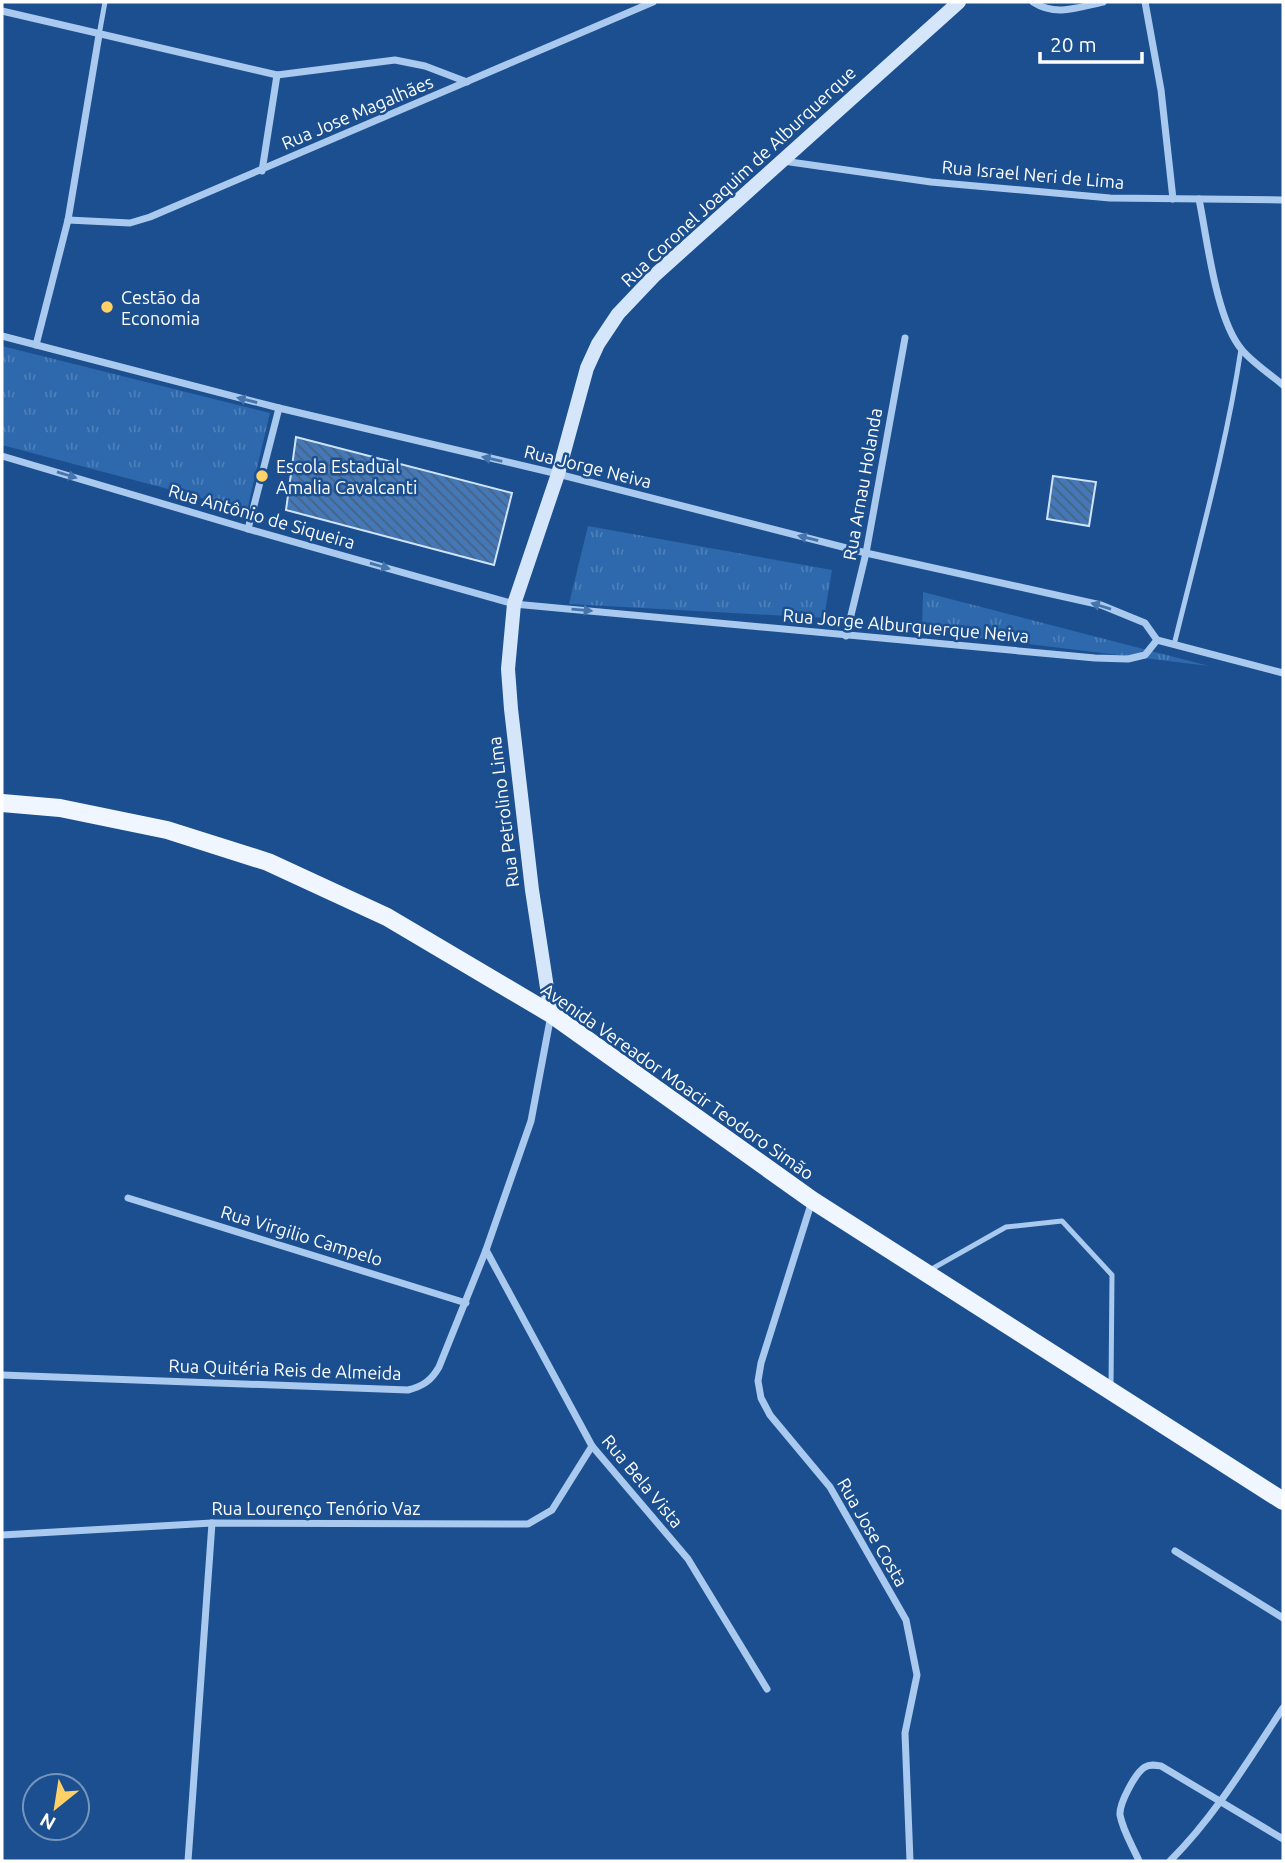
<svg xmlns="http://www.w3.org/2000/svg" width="1285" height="1863" font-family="Ubuntu,sans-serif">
  <defs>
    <pattern id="park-tufts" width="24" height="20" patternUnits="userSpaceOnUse" patternTransform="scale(1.75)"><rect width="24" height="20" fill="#2e69ad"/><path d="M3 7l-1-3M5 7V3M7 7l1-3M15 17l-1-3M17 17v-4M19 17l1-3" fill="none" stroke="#4d80b9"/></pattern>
    <pattern id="building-back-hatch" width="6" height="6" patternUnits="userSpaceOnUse" patternTransform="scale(1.75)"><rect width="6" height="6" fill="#4478b7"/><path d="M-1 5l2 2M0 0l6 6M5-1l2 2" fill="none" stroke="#486282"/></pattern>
  </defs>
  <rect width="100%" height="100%" fill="#1b4f8f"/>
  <g fill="url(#park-tufts)">
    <path d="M2,346L270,413L247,510L2,445Z"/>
    <path d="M588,526L832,570L824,618L569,604Z"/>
    <path d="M923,592L1209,666L922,631Z"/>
  </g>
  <g fill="url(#building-back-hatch)" stroke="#cfe3fa" stroke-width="2">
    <path d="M296,437L512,493L494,565L286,510Z"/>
    <path d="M1053,476L1096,482L1089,526L1047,519Z"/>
  </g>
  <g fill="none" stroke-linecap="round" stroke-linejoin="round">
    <g stroke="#a9c9ee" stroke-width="5">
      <path d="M99,35L105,2"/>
      <path d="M1174,645C1198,546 1226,449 1241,349"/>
      <path d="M930,1270L1006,1227L1062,1221L1112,1275L1111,1388"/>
    </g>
    <g stroke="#a9c9ee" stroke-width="7">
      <path d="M1033,2C1056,17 1079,7 1103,2"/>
      <path d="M1145,2L1161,90L1173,199"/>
      <path d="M2,11L277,75L395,60L425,66L467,82"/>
      <path d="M783,161L931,182L1110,198L1283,200"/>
      <path d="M262,171L277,75"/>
      <path d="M1199,199C1207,238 1216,320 1242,350C1253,363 1270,374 1283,385"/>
      <path d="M68,220L130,223L150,217L653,2"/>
      <path d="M2,336L279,408L558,474L866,553L1101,605L1145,623L1157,640"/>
      <path d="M36,345L68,220L99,35"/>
      <path d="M2,456L248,529L514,604L1095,658L1128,659L1145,655L1157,640"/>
      <path d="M248,529L279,408"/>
      <path d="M846,636L866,553L905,338"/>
      <path d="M1157,640L1283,673"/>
      <path d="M128,1198L466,1303"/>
      <path d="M812,1201L761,1363L758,1381L761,1398L770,1415L830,1487L906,1620L917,1675L905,1733L910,1861"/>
      <path d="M486,1250L592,1446L688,1559L767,1689"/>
      <path d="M2,1375L408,1390C423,1386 431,1381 439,1367L486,1250L531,1121L551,1015"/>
      <path d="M2,1535L212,1523L528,1524L552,1510L592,1446"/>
      <path d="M1175,1551L1283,1618"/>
      <path d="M188,1861L212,1523"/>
      <path d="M1139,1861C1133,1847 1123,1831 1120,1815C1119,1804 1135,1773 1145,1767C1150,1764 1155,1765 1161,1766L1283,1839"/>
      <path d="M1170,1861C1215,1816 1248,1761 1283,1708"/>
    </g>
    <path stroke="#d6e6fa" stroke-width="14" d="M551,1014L532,890L511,709L508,669L514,604L558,474L587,368L598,344L618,314L655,275L959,2"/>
    <path stroke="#f0f6ff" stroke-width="18" d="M2,803L60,808L167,830L268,862L387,917L551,1014L812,1200L1283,1501"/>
  </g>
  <defs><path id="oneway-solid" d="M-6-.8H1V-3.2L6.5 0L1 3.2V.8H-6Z" transform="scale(1.75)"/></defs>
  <g fill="#4674ac">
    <use href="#oneway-solid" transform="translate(247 400) rotate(-166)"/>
    <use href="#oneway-solid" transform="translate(492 459) rotate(-167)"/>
    <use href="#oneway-solid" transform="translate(67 475) rotate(17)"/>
    <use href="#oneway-solid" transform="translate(808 538) rotate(-166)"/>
    <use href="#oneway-solid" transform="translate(380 566) rotate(16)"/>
    <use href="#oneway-solid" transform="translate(1101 606) rotate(-163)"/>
    <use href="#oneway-solid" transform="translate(582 610) rotate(5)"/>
  </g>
  <g fill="#ffd166" stroke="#1b4f8f" stroke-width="2.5">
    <circle cx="107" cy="307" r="7"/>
    <circle cx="262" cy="476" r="7"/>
  </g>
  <g text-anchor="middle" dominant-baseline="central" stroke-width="5" stroke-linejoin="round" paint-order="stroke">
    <g font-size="18" fill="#fff" stroke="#1b4f8f">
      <text transform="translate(357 112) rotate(-23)">Rua Jose Magalhães</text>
      <text transform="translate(1033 174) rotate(5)">Rua Israel Neri de Lima</text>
      <text transform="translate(738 176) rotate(-43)">Rua Coronel Joaquim de Alburquerque</text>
      <text transform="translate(588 466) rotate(14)">Rua Jorge Neiva</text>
      <text transform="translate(862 484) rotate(-80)">Rua Arnau Holanda</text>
      <text transform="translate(262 516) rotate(16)">Rua Antônio de Siqueira</text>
      <text transform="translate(906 625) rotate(5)">Rua Jorge Alburquerque Neiva</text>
      <text transform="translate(503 812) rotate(-97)">Rua Petrolino Lima</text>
      <text transform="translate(678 1081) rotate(35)">Avenida Vereador Moacir Teodoro Simão</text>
      <text transform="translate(302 1235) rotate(17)">Rua Virgilio Campelo</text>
      <text transform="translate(285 1369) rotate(2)">Rua Quitéria Reis de Almeida</text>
      <text transform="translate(643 1481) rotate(50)">Rua Bela Vista</text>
      <text x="316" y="1508">Rua Lourenço Tenório Vaz</text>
      <text transform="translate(873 1532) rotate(60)">Rua Jose Costa</text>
    </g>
    <g font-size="18" fill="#fff" stroke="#1b4f8f" text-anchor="start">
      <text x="121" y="297">Cestão da<tspan x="121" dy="21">Economia</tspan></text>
      <text x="276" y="466">Escola Estadual<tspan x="276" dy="21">Amalia Cavalcanti</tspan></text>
    </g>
  </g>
  <rect width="1285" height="1863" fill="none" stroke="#ffffff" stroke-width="7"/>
  <g transform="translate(56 1807) rotate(210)"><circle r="33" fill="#1b4f8f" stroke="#7695bc" stroke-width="2"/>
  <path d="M0-5L12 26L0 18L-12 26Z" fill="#ffd166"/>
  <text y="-10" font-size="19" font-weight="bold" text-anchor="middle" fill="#ffffff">N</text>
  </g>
  <path d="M1040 52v10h102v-10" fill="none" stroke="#ffffff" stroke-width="3.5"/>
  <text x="1050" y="52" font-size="21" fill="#ffffff" stroke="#1b4f8f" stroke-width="5" paint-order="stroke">20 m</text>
</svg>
